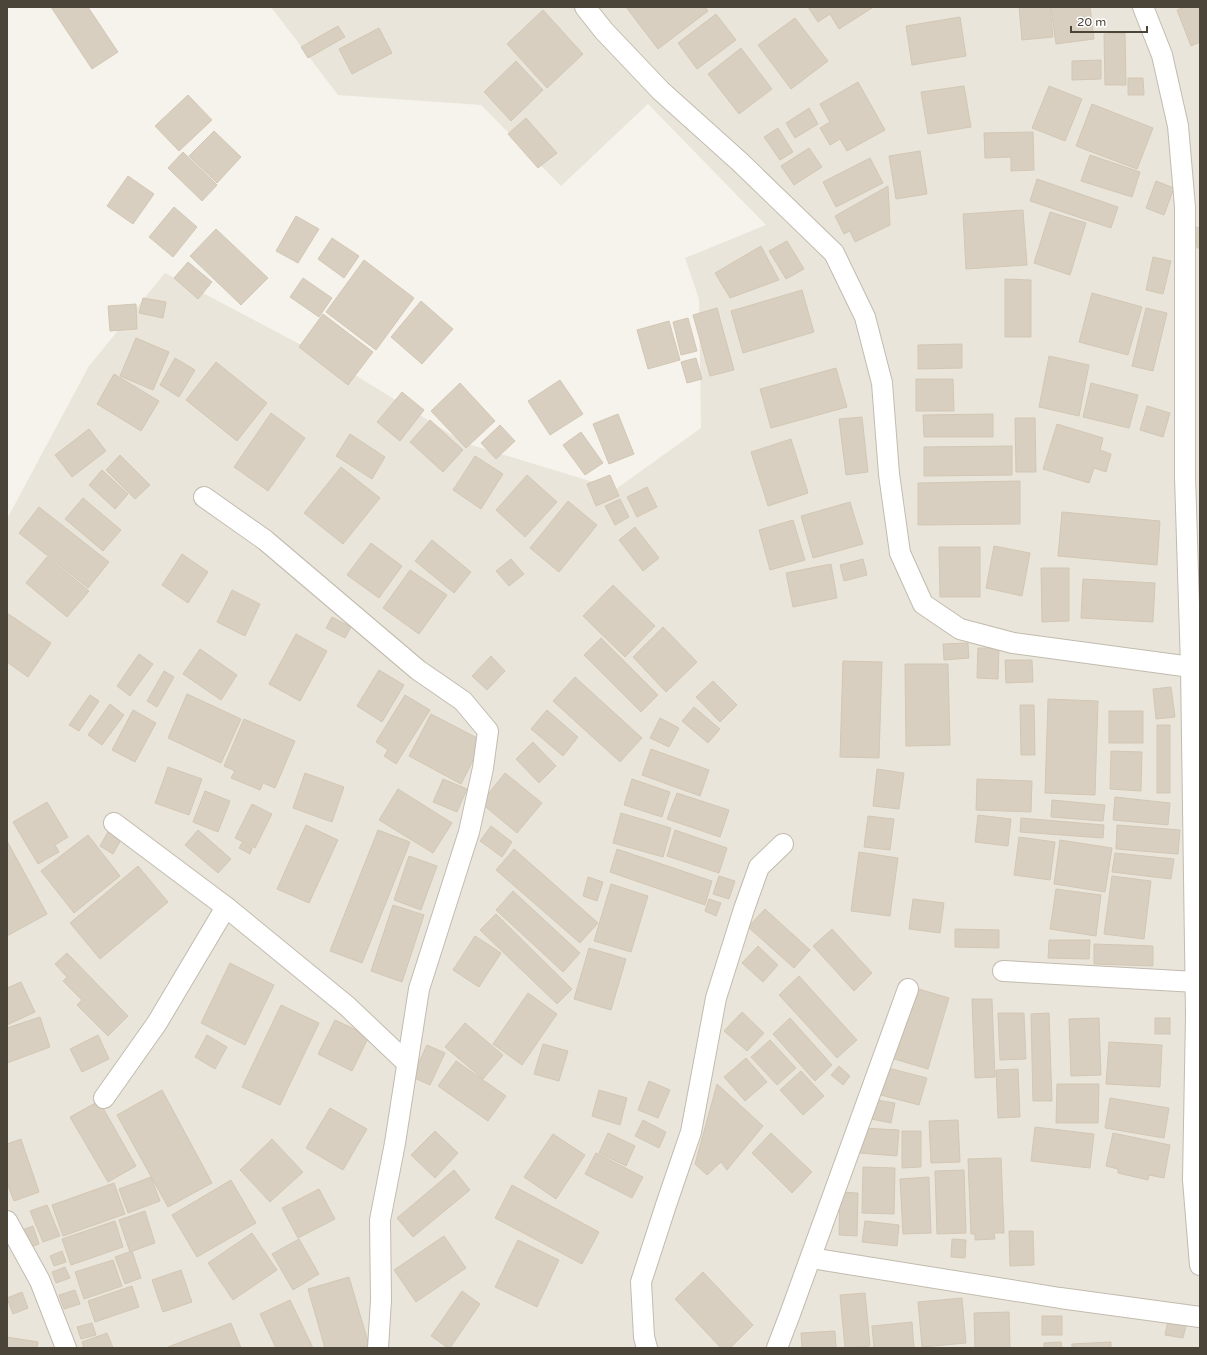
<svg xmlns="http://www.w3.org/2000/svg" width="1207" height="1355" font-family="'Varela Round',sans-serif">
  <rect width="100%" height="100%" fill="#f6f3ec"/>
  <path fill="#eae5da" d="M271,7H1200V1348H7V519L89,366L165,273L339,365L465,443L616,489L701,428L699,299L685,258L766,225L648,104L561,186L481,105L338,95Z"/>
  <g fill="#d8cfc1" stroke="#d3c7b4">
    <path d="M51,7H88L118,52L92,69Z"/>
    <path d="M626,7H705L708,11L658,49Z"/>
    <path d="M808,7H871L872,8L839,29L830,14L818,22Z"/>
    <path d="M1019,7H1050L1053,37L1022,40Z"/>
    <path d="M1051,7H1090L1094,39L1056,44Z"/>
    <path d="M1185,7H1200V42L1191,46L1177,10Z"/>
    <path d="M543,10L583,54L547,88L507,44Z"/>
    <path d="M716,14L736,40L697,69L678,43Z"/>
    <path d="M960,17L966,56L912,65L906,26Z"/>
    <path d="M795,18L828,61L791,89L758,45Z"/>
    <path d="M338,26L345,37L308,58L301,47Z"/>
    <path d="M379,28L392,53L352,74L339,49Z"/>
    <path d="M1125,33L1126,85H1105L1104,34Z"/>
    <path d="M741,48L772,89L739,114L708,74Z"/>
    <path d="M1101,60V79L1072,80V61Z"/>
    <path d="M516,61L543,90L511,121L484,92Z"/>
    <path d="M1128,78H1143L1144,95H1128Z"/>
    <path d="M858,82L885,130L847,151L840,139L830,145L820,128L830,122L820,104Z"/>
    <path d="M964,86L971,127L928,134L921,92Z"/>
    <path d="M1049,86L1082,99L1065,141L1032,128Z"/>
    <path d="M188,95L212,120L179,151L155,126Z"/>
    <path d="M1092,104L1153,128L1137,169L1076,146Z"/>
    <path d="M809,108L818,124L795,138L786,123Z"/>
    <path d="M526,118L557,153L538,168L508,134Z"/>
    <path d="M778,128L793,152L780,160L764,137Z"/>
    <path d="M214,131L241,157L217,183L189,156Z"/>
    <path d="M1033,132L1034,170L1011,171V157L985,158L984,133Z"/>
    <path d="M809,148L822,167L794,185L781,166Z"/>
    <path d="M920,151L927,194L896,199L889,156Z"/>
    <path d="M183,152L217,185L202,201L168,168Z"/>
    <path d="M1090,155L1140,172L1132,197L1081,181Z"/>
    <path d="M870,158L883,183L836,207L823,182Z"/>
    <path d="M128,176L154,194L133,224L107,206Z"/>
    <path d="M1037,179L1118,207L1111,228L1030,201Z"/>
    <path d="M1156,181L1174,188L1164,215L1146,208Z"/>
    <path d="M888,186L890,225L855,242L850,231L844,234L835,216Z"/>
    <path d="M174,207L197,227L173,257L149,237Z"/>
    <path d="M1023,210L1027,265L966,269L963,214Z"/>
    <path d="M1050,212L1086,223L1070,275L1034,263Z"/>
    <path d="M296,216L319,229L298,263L276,251Z"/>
    <path d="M1200,227V248H1197L1195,228Z"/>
    <path d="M216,229L268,278L241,305L190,256Z"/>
    <path d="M332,238L359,256L344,278L318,259Z"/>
    <path d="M787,241L804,269L786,279L769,251Z"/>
    <path d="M761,246L779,280L730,298L715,273Z"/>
    <path d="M1153,257L1171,261L1163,294L1146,290Z"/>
    <path d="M364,260L414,298L376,350L326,312Z"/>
    <path d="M188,262L212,282L198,299L174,278Z"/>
    <path d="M303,278L332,298L319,317L290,297Z"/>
    <path d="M1005,279L1031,280V337H1005Z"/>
    <path d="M802,290L814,332L743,353L731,311Z"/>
    <path d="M1092,293L1142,307L1128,355L1079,342Z"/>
    <path d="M143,298L166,302L163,318L139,313Z"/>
    <path d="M421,301L453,329L422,364L391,337Z"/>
    <path d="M136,304L137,329L110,331L108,306Z"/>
    <path d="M717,308L734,370L710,376L693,315Z"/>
    <path d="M1146,308L1167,313L1153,371L1132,366Z"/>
    <path d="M323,314L373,352L348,385L299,347Z"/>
    <path d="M688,318L697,351L681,355L673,322Z"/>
    <path d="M669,321L680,360L648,369L637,330Z"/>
    <path d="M136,338L169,352L153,390L120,376Z"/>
    <path d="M962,344V368L918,369V345Z"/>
    <path d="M1049,356L1089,365L1079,416L1039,407Z"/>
    <path d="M175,358L195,370L179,397L160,385Z"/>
    <path d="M696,358L702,379L687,383L681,362Z"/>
    <path d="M216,362L267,403L237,441L186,400Z"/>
    <path d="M836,368L847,407L771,428L760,389Z"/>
    <path d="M114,374L159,401L141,431L97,404Z"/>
    <path d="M916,379H953L954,411H916Z"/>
    <path d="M560,380L583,414L550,435L528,401Z"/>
    <path d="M460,383L495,421L466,448L431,411Z"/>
    <path d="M1091,383L1138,395L1129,428L1083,417Z"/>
    <path d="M402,392L424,410L400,441L377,422Z"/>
    <path d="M1147,406L1170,413L1163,437L1140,430Z"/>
    <path d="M271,413L305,438L268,491L234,467Z"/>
    <path d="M618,414L634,454L609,464L593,424Z"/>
    <path d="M993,414V437H924L923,415Z"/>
    <path d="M862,417L868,472L846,475L839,419Z"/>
    <path d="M1015,418H1035L1036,472H1016Z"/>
    <path d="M430,420L463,450L443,472L410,442Z"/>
    <path d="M1057,424L1103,438L1100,450L1111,454L1106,472L1094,468L1089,483L1043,469Z"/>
    <path d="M500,425L515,441L496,459L481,443Z"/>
    <path d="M89,429L106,451L72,477L55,455Z"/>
    <path d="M581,432L603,463L585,475L563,445Z"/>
    <path d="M350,434L385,457L372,479L336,456Z"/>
    <path d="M791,439L808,493L768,506L751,452Z"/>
    <path d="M1012,446V475L924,476V447Z"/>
    <path d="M120,455L150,485L135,499L106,470Z"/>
    <path d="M475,456L503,474L481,509L453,490Z"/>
    <path d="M341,467L380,498L343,544L304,513Z"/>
    <path d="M102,470L128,494L115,509L89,485Z"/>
    <path d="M527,475L557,502L525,537L496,510Z"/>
    <path d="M610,475L619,496L596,506L587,484Z"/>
    <path d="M1020,481V524L918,525V483Z"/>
    <path d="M647,487L657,507L637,517L627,497Z"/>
    <path d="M83,498L121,530L103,551L65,519Z"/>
    <path d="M620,499L629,517L615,525L605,506Z"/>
    <path d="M568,501L597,525L559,572L530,548Z"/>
    <path d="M850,502L863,544L813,558L801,516Z"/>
    <path d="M39,507L109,562L88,588L19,533Z"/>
    <path d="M1062,512L1160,521L1157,565L1058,556Z"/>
    <path d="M793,520L805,560L770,570L759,530Z"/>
    <path d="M635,527L659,558L643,571L619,540Z"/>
    <path d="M432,540L471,572L454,593L415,561Z"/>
    <path d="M371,543L402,566L379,598L347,575Z"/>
    <path d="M994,546L1030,553L1022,596L986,588Z"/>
    <path d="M939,547H980V597H940Z"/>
    <path d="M182,554L208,572L188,603L162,585Z"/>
    <path d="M47,557L89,591L67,617L26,583Z"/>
    <path d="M511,559L524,574L509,586L496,571Z"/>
    <path d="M863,559L867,575L844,581L840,565Z"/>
    <path d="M831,564L837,598L793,607L786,573Z"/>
    <path d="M1041,568H1069V621L1042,622Z"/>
    <path d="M410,570L447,595L419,634L383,608Z"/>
    <path d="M1083,579L1155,583L1153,622L1081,618Z"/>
    <path d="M613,585L655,626L625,657L583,616Z"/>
    <path d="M232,590L260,604L245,636L217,622Z"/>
    <path d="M7,613L51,643L28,677L7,662Z"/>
    <path d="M332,617L351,627L345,638L326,628Z"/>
    <path d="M663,627L697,662L666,692L633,657Z"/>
    <path d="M296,634L327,651L300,701L269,684Z"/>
    <path d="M601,638L658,695L641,712L584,655Z"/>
    <path d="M968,643L969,658L944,660L943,644Z"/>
    <path d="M978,648H999L998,679L977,678Z"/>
    <path d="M200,649L237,675L221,700L183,674Z"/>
    <path d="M139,654L153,664L130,696L117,686Z"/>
    <path d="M491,656L505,671L487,690L472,676Z"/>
    <path d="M1005,660H1032L1033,682L1006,683Z"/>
    <path d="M843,661L882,662L879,758L840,757Z"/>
    <path d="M905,664H948L950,745L906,746Z"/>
    <path d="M379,670L404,685L382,722L357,706Z"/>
    <path d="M164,671L174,677L157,707L147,701Z"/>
    <path d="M575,677L642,738L620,762L553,701Z"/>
    <path d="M713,681L737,705L720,722L696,697Z"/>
    <path d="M1171,687L1175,717L1156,719L1153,689Z"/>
    <path d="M187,694L241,719L221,763L168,738Z"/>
    <path d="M90,695L99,701L79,731L69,725Z"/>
    <path d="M405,695L430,710L396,764L384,756L388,750L376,742Z"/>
    <path d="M1048,699L1098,701L1095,795L1045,793Z"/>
    <path d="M110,704L124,715L102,745L88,735Z"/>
    <path d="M1020,705H1034L1035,755H1021Z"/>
    <path d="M694,707L720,729L708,743L682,721Z"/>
    <path d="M133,710L156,723L135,762L112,750Z"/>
    <path d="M547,710L578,737L563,756L531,729Z"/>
    <rect x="1109" y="711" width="34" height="32"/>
    <path d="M431,714L483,741L461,784L409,756Z"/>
    <path d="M660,718L679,728L669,747L650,738Z"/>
    <path d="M244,719L295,741L275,788L263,783L260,790L231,778L235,771L224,766Z"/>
    <rect x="1157" y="725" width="13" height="68"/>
    <path d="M533,742L556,766L539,783L516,759Z"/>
    <path d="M651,749L709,770L700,796L642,775Z"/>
    <path d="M1111,751L1142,752L1141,791L1110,789Z"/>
    <path d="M168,767L202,779L189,815L155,803Z"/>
    <path d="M877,769L904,773L899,809L873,806Z"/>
    <path d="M305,773L344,787L332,822L293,808Z"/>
    <path d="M505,773L542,803L517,833L481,803Z"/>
    <path d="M443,779L467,789L457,812L433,802Z"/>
    <path d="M632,779L670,792L662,817L624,805Z"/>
    <path d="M977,779L1032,781L1031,812L976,810Z"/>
    <path d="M398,789L452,823L433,853L379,820Z"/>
    <path d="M205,791L230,801L218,832L193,822Z"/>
    <path d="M677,793L729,810L720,837L667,819Z"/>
    <path d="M1115,797L1170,803L1168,825L1113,820Z"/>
    <path d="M1052,800L1105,805L1103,821L1051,817Z"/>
    <path d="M47,802L68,837L55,845L59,852L38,864L13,822Z"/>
    <path d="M252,804L272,814L255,848L235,838Z"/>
    <path d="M621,813L671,828L663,857L613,843Z"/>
    <path d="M978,815L1011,819L1008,846L975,842Z"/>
    <path d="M868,816L894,819L890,850L864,847Z"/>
    <path d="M1021,818L1104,825L1103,838L1020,832Z"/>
    <path d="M306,825L338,840L309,903L277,889Z"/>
    <path d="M1117,825L1180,830L1178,854L1116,849Z"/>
    <path d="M491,826L512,842L502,857L480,841Z"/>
    <path d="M109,830L122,838L113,854L100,846Z"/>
    <path d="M198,830L231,859L218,873L185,845Z"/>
    <path d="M378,830L410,842L362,963L330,951Z"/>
    <path d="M675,830L727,848L719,873L667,856Z"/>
    <path d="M88,835L120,876L74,913L41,871Z"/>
    <path d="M1019,837L1055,842L1050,880L1014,875Z"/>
    <path d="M1060,840L1112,848L1105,892L1054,884Z"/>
    <path d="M7,841L47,914L7,936Z"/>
    <path d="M242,843L252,848L250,854L239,848Z"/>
    <path d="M514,849L598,923L580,943L496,870Z"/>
    <path d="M617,849L712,881L705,905L610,872Z"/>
    <path d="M859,852L898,858L890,916L851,911Z"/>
    <path d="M1115,853L1174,859L1171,879L1112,872Z"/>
    <path d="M409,856L437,866L421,910L394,900Z"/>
    <path d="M138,866L168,902L100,959L70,923Z"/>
    <path d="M719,876L735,881L729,899L713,894Z"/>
    <path d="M1112,876L1151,881L1144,939L1104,934Z"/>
    <path d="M588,877L603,882L597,901L583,896Z"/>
    <path d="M611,884L648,896L631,952L594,941Z"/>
    <path d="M1056,889L1101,895L1096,936L1050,929Z"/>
    <path d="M513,891L580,953L563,972L496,910Z"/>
    <path d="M709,899L721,903L716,916L705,911Z"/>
    <path d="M913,899L944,903L940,933L909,929Z"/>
    <path d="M393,905L424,915L402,982L371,971Z"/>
    <path d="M765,909L810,950L794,968L748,927Z"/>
    <path d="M496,914L572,989L557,1004L480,930Z"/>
    <path d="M832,929L872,973L854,991L813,946Z"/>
    <path d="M955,929L999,930V948L955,947Z"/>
    <path d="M475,936L501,953L479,987L453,970Z"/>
    <path d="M1049,940H1090L1089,959L1048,958Z"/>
    <path d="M1094,944L1153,946V966L1094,964Z"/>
    <path d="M758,946L778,965L763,982L742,963Z"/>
    <path d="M589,948L626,959L611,1010L574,999Z"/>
    <path d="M67,953L128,1016L108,1036L77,1005L82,1000L63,981L67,977L55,964Z"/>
    <path d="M230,963L274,985L245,1045L201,1023Z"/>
    <path d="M799,976L857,1040L837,1058L779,995Z"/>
    <path d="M21,982L35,1012L7,1025V988Z"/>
    <path d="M912,987L949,998L928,1069L891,1058Z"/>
    <path d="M528,993L557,1014L522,1065L493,1044Z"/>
    <path d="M972,999H992L995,1077L975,1078Z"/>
    <path d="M281,1005L319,1023L280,1105L242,1087Z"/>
    <path d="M742,1012L764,1033L747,1051L724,1031Z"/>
    <path d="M998,1013H1024L1026,1059L1000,1060Z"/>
    <path d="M1049,1013L1052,1101H1033L1031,1014Z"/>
    <path d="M40,1017L50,1047L7,1063V1028Z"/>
    <path d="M790,1018L832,1065L815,1081L773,1034Z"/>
    <path d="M1099,1018L1101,1075L1071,1076L1069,1019Z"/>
    <rect x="1155" y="1018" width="15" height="16"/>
    <path d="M335,1020L369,1036L352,1071L318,1054Z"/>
    <path d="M465,1023L503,1055L483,1079L445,1047Z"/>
    <path d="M98,1035L109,1059L82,1072L70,1049Z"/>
    <path d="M207,1035L227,1047L215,1069L195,1057Z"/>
    <path d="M770,1040L796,1068L777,1085L751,1057Z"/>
    <path d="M1109,1042L1162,1045L1160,1087L1106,1084Z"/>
    <path d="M543,1044L568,1051L559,1081L534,1074Z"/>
    <path d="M427,1045L445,1053L430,1085L412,1077Z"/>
    <path d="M746,1058L767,1082L745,1101L724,1077Z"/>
    <path d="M456,1061L506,1096L488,1121L438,1086Z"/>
    <path d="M839,1066L850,1076L843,1085L831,1075Z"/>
    <path d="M884,1067L927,1078L919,1105L877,1094Z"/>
    <path d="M1018,1069L1020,1117L998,1118L996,1070Z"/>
    <path d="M801,1071L824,1096L803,1115L780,1090Z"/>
    <path d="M649,1081L670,1090L658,1118L638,1110Z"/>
    <path d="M717,1084L763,1126L727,1170L721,1162L707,1175L695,1164Z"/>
    <path d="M1057,1084H1099L1098,1123H1056Z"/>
    <path d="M162,1090L212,1183L168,1207L117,1115Z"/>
    <path d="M599,1090L627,1098L620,1125L592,1116Z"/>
    <path d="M1110,1098L1169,1108L1164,1138L1105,1128Z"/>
    <path d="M870,1099L895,1103L891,1123L866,1118Z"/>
    <path d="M99,1101L136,1166L108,1182L70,1117Z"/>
    <path d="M330,1108L367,1129L343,1170L306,1148Z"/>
    <path d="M643,1120L666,1132L659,1148L635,1136Z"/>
    <path d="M958,1120L960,1162L931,1163L929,1121Z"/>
    <path d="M1035,1127L1094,1134L1090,1168L1031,1161Z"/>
    <path d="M861,1128L899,1130L897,1156L860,1153Z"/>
    <path d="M435,1131L458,1153L435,1178L411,1155Z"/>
    <path d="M902,1131H921V1167L902,1168Z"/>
    <path d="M608,1133L635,1146L626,1166L599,1153Z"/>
    <path d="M771,1133L812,1172L792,1193L752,1153Z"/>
    <path d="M1113,1133L1170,1145L1164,1178L1149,1175L1148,1180L1118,1173V1169L1106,1166Z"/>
    <path d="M553,1134L585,1155L556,1199L524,1177Z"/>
    <path d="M21,1139L39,1192L14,1201L7,1183V1144Z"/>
    <path d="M272,1139L303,1172L270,1202L240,1170Z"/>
    <path d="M596,1153L643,1177L632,1198L585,1174Z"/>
    <path d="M1001,1158L1004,1233H994L995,1239L975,1240V1234H971L968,1159Z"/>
    <path d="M863,1167L895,1168L894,1214L862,1213Z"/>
    <path d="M454,1170L470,1190L413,1237L397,1218Z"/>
    <path d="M964,1170L966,1233L937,1234L935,1171Z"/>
    <path d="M151,1177L160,1201L128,1213L119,1189Z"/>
    <path d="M929,1177L931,1233L903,1234L900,1179Z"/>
    <path d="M231,1180L256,1223L197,1257L172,1215Z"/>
    <path d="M114,1183L125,1214L63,1236L52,1205Z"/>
    <path d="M512,1185L599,1232L582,1264L495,1218Z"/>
    <path d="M319,1189L335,1219L298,1238L282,1208Z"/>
    <path d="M840,1192L858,1193L857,1236L839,1235Z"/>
    <path d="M47,1205L60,1236L43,1242L30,1211Z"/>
    <path d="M145,1211L155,1243L130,1252L119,1220Z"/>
    <path d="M115,1221L123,1247L71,1265L62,1239Z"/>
    <path d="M865,1221L899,1225L897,1246L862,1242Z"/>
    <path d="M33,1226L39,1244L28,1248L22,1230Z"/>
    <path d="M1009,1231H1033L1034,1265L1010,1266Z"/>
    <path d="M252,1233L277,1270L233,1300L208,1263Z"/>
    <path d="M444,1236L466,1268L416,1302L394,1270Z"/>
    <path d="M299,1239L319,1274L293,1290L272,1254Z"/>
    <path d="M952,1239L966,1240L965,1258L951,1257Z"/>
    <path d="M518,1240L559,1260L537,1307L495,1287Z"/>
    <path d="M62,1251L66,1262L54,1266L50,1256Z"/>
    <path d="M132,1251L141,1278L125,1284L115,1257Z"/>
    <path d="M113,1260L122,1286L84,1299L75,1272Z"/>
    <path d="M65,1267L70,1278L56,1283L52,1272Z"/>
    <path d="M181,1270L192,1302L163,1312L152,1280Z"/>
    <path d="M703,1272L753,1325L730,1348H721L675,1299Z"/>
    <path d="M349,1277L369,1345L359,1348H325L308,1289Z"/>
    <path d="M132,1286L139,1307L95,1322L88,1301Z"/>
    <path d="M75,1290L80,1304L64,1309L59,1295Z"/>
    <path d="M462,1291L480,1304L450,1348H448L431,1336Z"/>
    <path d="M22,1292L28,1308L13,1314L7,1298Z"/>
    <path d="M865,1293L870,1346L845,1348L840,1295Z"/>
    <path d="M962,1298L966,1343L922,1347L918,1302Z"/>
    <path d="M290,1300L313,1348H276L260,1314Z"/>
    <path d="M1009,1312L1010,1348H975L974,1313Z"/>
    <rect x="1042" y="1316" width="20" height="19"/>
    <path d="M1168,1321L1186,1326L1183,1338L1165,1335Z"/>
    <path d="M912,1322L914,1348H874L872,1326Z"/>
    <path d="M92,1323L96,1335L81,1339L77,1327Z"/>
    <path d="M231,1323L241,1348H169L168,1347Z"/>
    <path d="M835,1331L836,1348H802L801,1333Z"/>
    <path d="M107,1333L113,1348H84L82,1342Z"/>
    <path d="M7,1337L38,1342L37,1348H7Z"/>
    <path d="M1061,1342L1062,1348H1044V1343Z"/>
    <path d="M1111,1342V1348H1072V1344Z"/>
  </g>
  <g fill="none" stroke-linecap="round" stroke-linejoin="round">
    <defs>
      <g id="street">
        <path d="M585,7L604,31L661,91L740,162L834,253L865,317L882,383L889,474L900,553L923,604L960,629L1013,643L1191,667"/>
        <path d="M1143,7L1162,55L1178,126L1185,207V477L1191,667L1196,1015L1193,1180L1200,1265"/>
        <path d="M204,497L265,540L418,670L463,701L488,731L483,768L469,832L419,989L395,1143L380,1220L381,1300L378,1348"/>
        <path d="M114,823L226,907L347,1006L407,1063"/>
        <path d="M1003,971L1196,982"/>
        <path d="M104,1098L157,1023L226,907"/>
        <path d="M7,1221L40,1281L66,1348"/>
        <path d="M811,1258L1060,1298L1200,1317"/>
        <path d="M647,1348L644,1337L641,1282L666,1205L691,1132L716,998L744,909L759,867L783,844"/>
        <path d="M777,1348L790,1314L908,989"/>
      </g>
    </defs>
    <use href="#street" stroke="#c2bbae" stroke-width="22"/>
    <use href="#street" stroke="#fff" stroke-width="20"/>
  </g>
  <rect width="1207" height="1355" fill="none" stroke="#4b4439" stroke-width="16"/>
  <path d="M1071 26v6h76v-6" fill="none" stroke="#4b4439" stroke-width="2"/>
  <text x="1077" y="26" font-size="12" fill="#4b4439" stroke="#ffffff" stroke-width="3" paint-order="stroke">20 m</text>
</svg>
